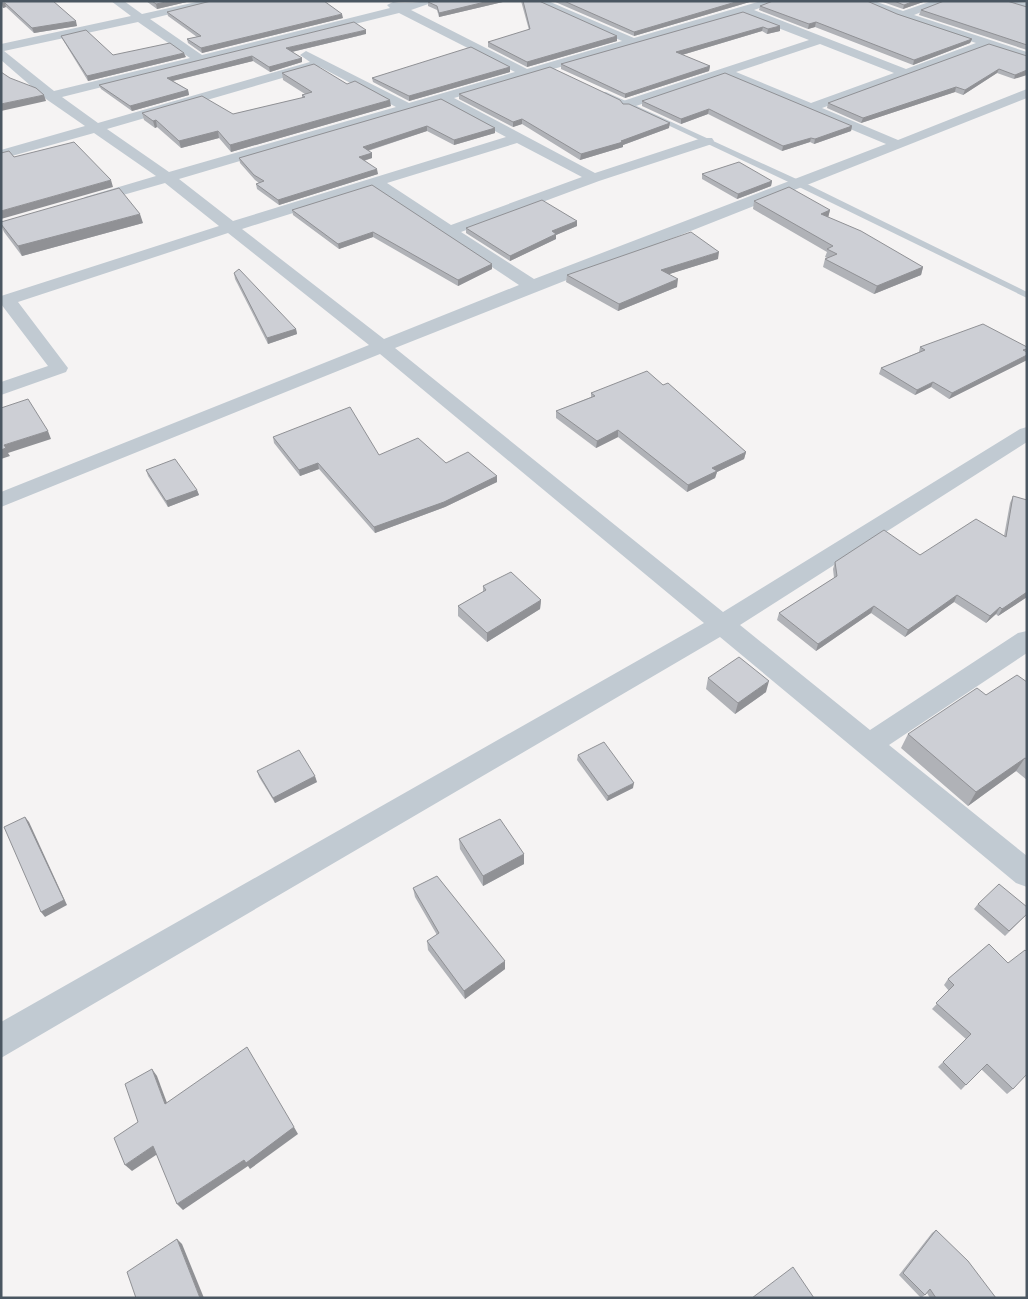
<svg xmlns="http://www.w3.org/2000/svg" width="1028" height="1299" font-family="'Titillium Web',sans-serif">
  <rect width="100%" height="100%" fill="#f5f3f3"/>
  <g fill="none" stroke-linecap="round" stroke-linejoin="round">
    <path fill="#c1cad2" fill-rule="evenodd" d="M602,92H606L803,182L1027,292V298L797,186L602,94Z"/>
    <g fill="#c1cad2" fill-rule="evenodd">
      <path d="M111,1H124L142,14L201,1H223L150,19L202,55L390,8L387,5L393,2C407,5 422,1 437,1L411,10L527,69L622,41L533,1H548L634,38L761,1H779L754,10L906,69L976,43L897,17L857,1H874L903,11L932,1H949L914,15L1027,52V60L988,47L822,108L898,140L1027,89V98L395,348L723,612L1020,429L1027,427V442L740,625L870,730L1018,633L1027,631V653L889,745L1027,856V887L1016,883L720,637L1,1058V1022L704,623L380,354L1,507V492L369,345L228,233L18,302L68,368L66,372L1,395V382L48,366L1,304V296L219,226L165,183L95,203H85L82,200L85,197L156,176L94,133L1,159V150L85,126L46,99L1,60V44L131,16ZM399,13L515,72L409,103L306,51L300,55L310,62L98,123L62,97ZM742,14L809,40L623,101L621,104L623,107H633L724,76L886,144L534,279L461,232L599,181L712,144L714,141L712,138H702L595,173L454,98ZM138,22L190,58L54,91L4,51ZM820,44L894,73L811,103L736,72ZM320,67L396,107L169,172L107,129ZM441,102L506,137L233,221L179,179ZM517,143L582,177L451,225L387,183ZM373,188L519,285L384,339L242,229Z"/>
      <path d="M1002,1L1027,3V10L1003,3Z"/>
    </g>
  </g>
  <g fill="#b0b2b7">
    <path d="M1,1L77,26L34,33L6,7L3,8L1,4Z"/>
    <path d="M146,1H191L157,9Z"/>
    <path d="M507,1L439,17L437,10L428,6V2Z"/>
    <path d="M521,1H539L617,41L527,67L488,47V42L529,30Z"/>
    <path d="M553,1H753L634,36Z"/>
    <path d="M880,1H926L903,9Z"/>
    <path d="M760,6L897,14L972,39L970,43L913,65L815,27L808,29L759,10Z"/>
    <path d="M1027,7V50L919,15L921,10Z"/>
    <path d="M167,12L343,18L202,53L188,43L187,39L197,37L168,16Z"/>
    <path d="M743,12L780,26V31L767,34L762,31L682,55L710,66L709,71L625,98L561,69V64Z"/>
    <path d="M366,34L292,52L302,58V62L270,72L253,61L173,81L188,90L189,95L132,111L101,89L99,85Z"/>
    <path d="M61,36L113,55L186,57L88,81L63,40Z"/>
    <path d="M1027,56L1014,79L997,73L963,95L955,92L861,123L827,108L828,103Z"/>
    <path d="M510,67V72L409,101L373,82L372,78Z"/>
    <path d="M282,73L347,84L391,106L231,152L219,138L181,148L157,127L155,128L144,120L142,113L233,114L302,98V95L305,94L283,80Z"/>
    <path d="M459,94L623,104L669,128L623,145V147L580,160L522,124L513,127L459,99Z"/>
    <path d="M441,99L495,128V133L454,145L427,131L368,151L372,153V158L364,161L378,174L279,205L257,189L256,184L259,183L255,180L240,163L239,158Z"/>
    <path d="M642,101L852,126L851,131L814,144L810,142L782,151L708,114L681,124L642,106Z"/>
    <path d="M702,174L772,181L771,186L737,199L702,179Z"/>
    <path d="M754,201L830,210L828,217L923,267L921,275L874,294L823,267L825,259L827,258L825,257L827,252L753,209Z"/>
    <path d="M292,210L492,264V269L458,286L373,237L339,249L293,215Z"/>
    <path d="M577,221V226L556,235V239L510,261L466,233V228Z"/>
    <path d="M1,222L143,223L22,256L4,232L1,225Z"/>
    <path d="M718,259L669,274L677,287L618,311L566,282L567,275Z"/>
    <path d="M234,273L296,329L297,334L268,344L235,279Z"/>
    <path d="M920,347H1027V360L949,399L931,387L915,395L879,374L881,368L919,352Z"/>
    <path d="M663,385L746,452L744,459L717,472L715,478L687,492L618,437L596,448L556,418V411L591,397V393Z"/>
    <path d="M273,437L379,455L446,463L497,476V482L445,507L375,533L319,469L300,476L274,443Z"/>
    <path d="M146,470L197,490L199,495L168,507L148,476Z"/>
    <path d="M1013,496L1027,597L998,616L996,614L986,623L954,602L905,637L871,613L816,651L777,620L779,613L834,578L833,569L835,562L920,555L1004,536L1010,503Z"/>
    <path d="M483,586L541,600L540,609L487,642L458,616V606L483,592Z"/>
    <path d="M708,678L766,692L735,714L706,689Z"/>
    <path d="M1027,682V780L1016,771L968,806L901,748L908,734L986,695Z"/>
    <path d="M578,755L633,788L607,801L577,760Z"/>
    <path d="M257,771L317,782L275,803L259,777Z"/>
    <path d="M459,839L524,864L483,886L460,849Z"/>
    <path d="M413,888L505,969L465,999L428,950L427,941L437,935L415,897Z"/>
    <path d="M978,904L1027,914L1005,936L974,909Z"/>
    <path d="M989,944L1013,1089L1007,1094L981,1069L961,1090L938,1067L966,1039L932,1009L949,991L944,985L948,979Z"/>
    <path d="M936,1230L996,1298H930L927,1293L925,1295L921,1298L899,1275L932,1233Z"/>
  </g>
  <g fill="#909195">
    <path d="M171,1H191L157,9L156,4Z"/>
    <path d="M489,1H507L439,17V13Z"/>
    <path d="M739,1H753L634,36V32Z"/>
    <path d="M914,1H926L903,9L904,5Z"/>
    <path d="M2,3H5L6,7L3,8Z"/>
    <path d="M342,14L343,18L202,53L201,48Z"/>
    <path d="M76,21L77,26L34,33L32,28Z"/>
    <path d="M816,22L815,27L808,29L809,24Z"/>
    <path d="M780,26V31L767,34L768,29Z"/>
    <path d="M763,27L762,31L675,57L676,52Z"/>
    <path d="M366,30V34L287,53L286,48Z"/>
    <path d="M617,36V41L527,67V62Z"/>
    <path d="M972,39L970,43L913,65L914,60Z"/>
    <path d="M184,53L186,57L88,81L87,76Z"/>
    <path d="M252,56L253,61L168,82L167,78Z"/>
    <path d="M302,58V62L270,72L269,67Z"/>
    <path d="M710,66L709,71L625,98V94Z"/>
    <path d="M510,67V72L409,101V96Z"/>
    <path d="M999,69L997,73L963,95L965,90Z"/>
    <path d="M1027,70V75L1014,79L1015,75Z"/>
    <path d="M956,87L955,92L861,123L863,118Z"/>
    <path d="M188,90L189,95L132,111L130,106Z"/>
    <path d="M44,95L46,101L1,111V104Z"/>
    <path d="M390,100L391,106L231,152L230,145Z"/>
    <path d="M709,109L708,114L681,124V119Z"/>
    <path d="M522,119V124L513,127V122Z"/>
    <path d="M156,120L157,127L155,128L153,121Z"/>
    <path d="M670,123L669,128L623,145V147L580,160L581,154Z"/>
    <path d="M427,126V131L363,152V147Z"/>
    <path d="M852,126L851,131L814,144L815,139Z"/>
    <path d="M495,128V133L454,145V140Z"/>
    <path d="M218,131L219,138L181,148L179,141Z"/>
    <path d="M811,138L810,142L782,151L783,146Z"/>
    <path d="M372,153V158L359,162V157Z"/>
    <path d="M377,169L378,174L279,205L278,200Z"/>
    <path d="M111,180L113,187L1,219V211Z"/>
    <path d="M772,181L771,186L737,199L738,194Z"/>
    <path d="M830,210L828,218L821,214Z"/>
    <path d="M140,214L143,223L22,256L18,246Z"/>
    <path d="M577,221V226L556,235V239L510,261V256L552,231Z"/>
    <path d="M373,232V237L339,249L338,244Z"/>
    <path d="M719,252L718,259L660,277L661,270Z"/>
    <path d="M492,264V269L458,286V280Z"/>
    <path d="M923,267L921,275L874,294L877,286Z"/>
    <path d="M678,279L677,287L618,311L619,304Z"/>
    <path d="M296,329L297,334L268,344L267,338Z"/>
    <path d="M1027,355V360L949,399L952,393Z"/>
    <path d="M933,382L931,387L915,395L917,390Z"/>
    <path d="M618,430V437L596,448L597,441Z"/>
    <path d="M48,431L51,439L8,453L10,456L1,459V450L4,445Z"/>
    <path d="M746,452L744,459L717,472L715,478L687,492L688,485L712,468Z"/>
    <path d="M318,463L319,469L300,476L299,470Z"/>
    <path d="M497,476V482L445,507L375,533L374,527Z"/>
    <path d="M197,490L199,495L168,507L166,501Z"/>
    <path d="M1027,592V597L998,616L1002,609Z"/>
    <path d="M957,595L954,602L905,637L908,630Z"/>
    <path d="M541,600L540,609L487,642V633Z"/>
    <path d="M874,606L871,613L816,651L818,644Z"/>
    <path d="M1000,607L996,614L986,623L990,616Z"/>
    <path d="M769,681L766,692L735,714L738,703Z"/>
    <path d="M1025,758L1016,771L968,806L976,792Z"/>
    <path d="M315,776L317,782L275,803L273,798Z"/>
    <path d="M634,783L633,788L607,801L608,796Z"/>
    <path d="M25,817L29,822L67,905L45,917L41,912Z"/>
    <path d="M524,854V864L483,886V876Z"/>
    <path d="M505,961V969L465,999L464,991Z"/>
    <path d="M152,1069L157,1076L170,1111L165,1104Z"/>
    <path d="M294,1127L298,1134L250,1169L248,1166L183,1210L177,1204Z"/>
    <path d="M153,1146L159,1153L132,1171L125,1165Z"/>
    <path d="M177,1239L182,1244L204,1298H200Z"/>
  </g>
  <g fill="#cdcfd5" stroke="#909195">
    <path d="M1,1H53L76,21L32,28L5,3H2Z"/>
    <path d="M152,1H171L156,4Z"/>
    <path d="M211,1H324L342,14L201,48L187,39L201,36L167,12Z"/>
    <path d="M429,1H489L439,13L437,6L428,2Z"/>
    <path d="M523,1H539L617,36L527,62L488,42L530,29Z"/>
    <path d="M564,1H739L634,32Z"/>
    <path d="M773,1H867L897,14L972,39L914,60L816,22L809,24L760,6Z"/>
    <path d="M894,1H914L904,5Z"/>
    <path d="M944,1H1007L1027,7V45L921,10Z"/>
    <path d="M743,12L780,26L768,29L763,27L676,52L710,66L625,94L561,64Z"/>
    <path d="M354,22L366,30L286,48L302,58L269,67L252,56L167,78L188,90L130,106L99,85Z"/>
    <path d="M86,30L113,55L170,43L184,53L87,76L61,36Z"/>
    <path d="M989,44L1027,56V70L1015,75L999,69L965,90L956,87L863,118L828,103Z"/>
    <path d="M471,47L510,67L409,96L372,78Z"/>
    <path d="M314,64L347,84L355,81L390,100L230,145L218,131L179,141L156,120L153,121L142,113L202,96L233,114L305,97L302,95L312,92L282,73Z"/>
    <path d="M550,67L620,100L623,104H629L670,123L621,141L623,142L581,154L522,119L513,122L459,94Z"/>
    <path d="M1,72L10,78L36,88L44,95L1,104Z"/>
    <path d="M725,73L852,126L815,139L811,138L783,146L709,109L681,119L642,101Z"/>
    <path d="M441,99L495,128L454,140L427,126L363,147L372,153L359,157L377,169L278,200L256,184L264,181L254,175L239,158Z"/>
    <path d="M74,142L111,180L1,211V153L9,151L14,157Z"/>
    <path d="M739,162L772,181L738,194L702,174Z"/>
    <path d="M372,185L492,264L458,280L373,232L338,244L292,210Z"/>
    <path d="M789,187L830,210L821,214L861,231L923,267L877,286L825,259L837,254L827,249L833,246L754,201Z"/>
    <path d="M119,188L140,214L18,246L1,224V222Z"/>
    <path d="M542,200L577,221L552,231L556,234L510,256L466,228Z"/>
    <path d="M691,232L719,252L661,270L678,279L619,304L567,275Z"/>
    <path d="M239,269L296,329L267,338L234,273Z"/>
    <path d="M983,324L1027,347V349L1023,350L1027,352V355L952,393L933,382L917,390L881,368L925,350L920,347Z"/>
    <path d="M647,371L663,385L668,383L746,452L712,468L717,471L688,485L618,430L597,441L556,411L595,396L591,393Z"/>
    <path d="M28,399L48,431L4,445L6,448L1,450V408Z"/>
    <path d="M350,407L379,455L418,438L446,463L468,452L497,476L444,502L374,527L318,463L299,470L273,437Z"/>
    <path d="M175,459L197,490L166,501L146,470Z"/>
    <path d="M1013,496L1027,500V592L1002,609L1000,607L990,616L957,595L908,630L874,606L818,644L779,613L837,576L835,562L884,530L920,555L976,519L1006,537Z"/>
    <path d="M511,572L541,600L487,633L458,606L486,590L483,586Z"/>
    <path d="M739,657L769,681L738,703L708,678Z"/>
    <path d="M1017,675L1027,682V759L1025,758L976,792L908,734L977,688L986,695Z"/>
    <path d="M604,742L634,783L608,796L578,755Z"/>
    <path d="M299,750L315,776L273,798L257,771Z"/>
    <path d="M25,817L64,900L41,912L4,827Z"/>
    <path d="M500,819L524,854L483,876L459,839Z"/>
    <path d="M437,876L505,961L464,991L427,941L439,933L413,888Z"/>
    <path d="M999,884L1027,907V914L1009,931L978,904Z"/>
    <path d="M989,944L1008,963L1025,950L1027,952V1074L1013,1089L987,1064L966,1085L943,1062L971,1034L936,1003L954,985L948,979Z"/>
    <path d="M247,1047L294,1127L246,1163L244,1160L177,1204L153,1146L125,1165L114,1138L138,1122L125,1084L152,1069L165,1104Z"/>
    <path d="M936,1230L968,1261L996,1298H936L930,1289L925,1295L903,1273Z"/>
    <path d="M177,1239L200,1298H136L127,1272Z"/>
    <path d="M793,1267L814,1298H752Z"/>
  </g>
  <rect width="1028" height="1299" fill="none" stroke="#4a5661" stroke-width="5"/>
</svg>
